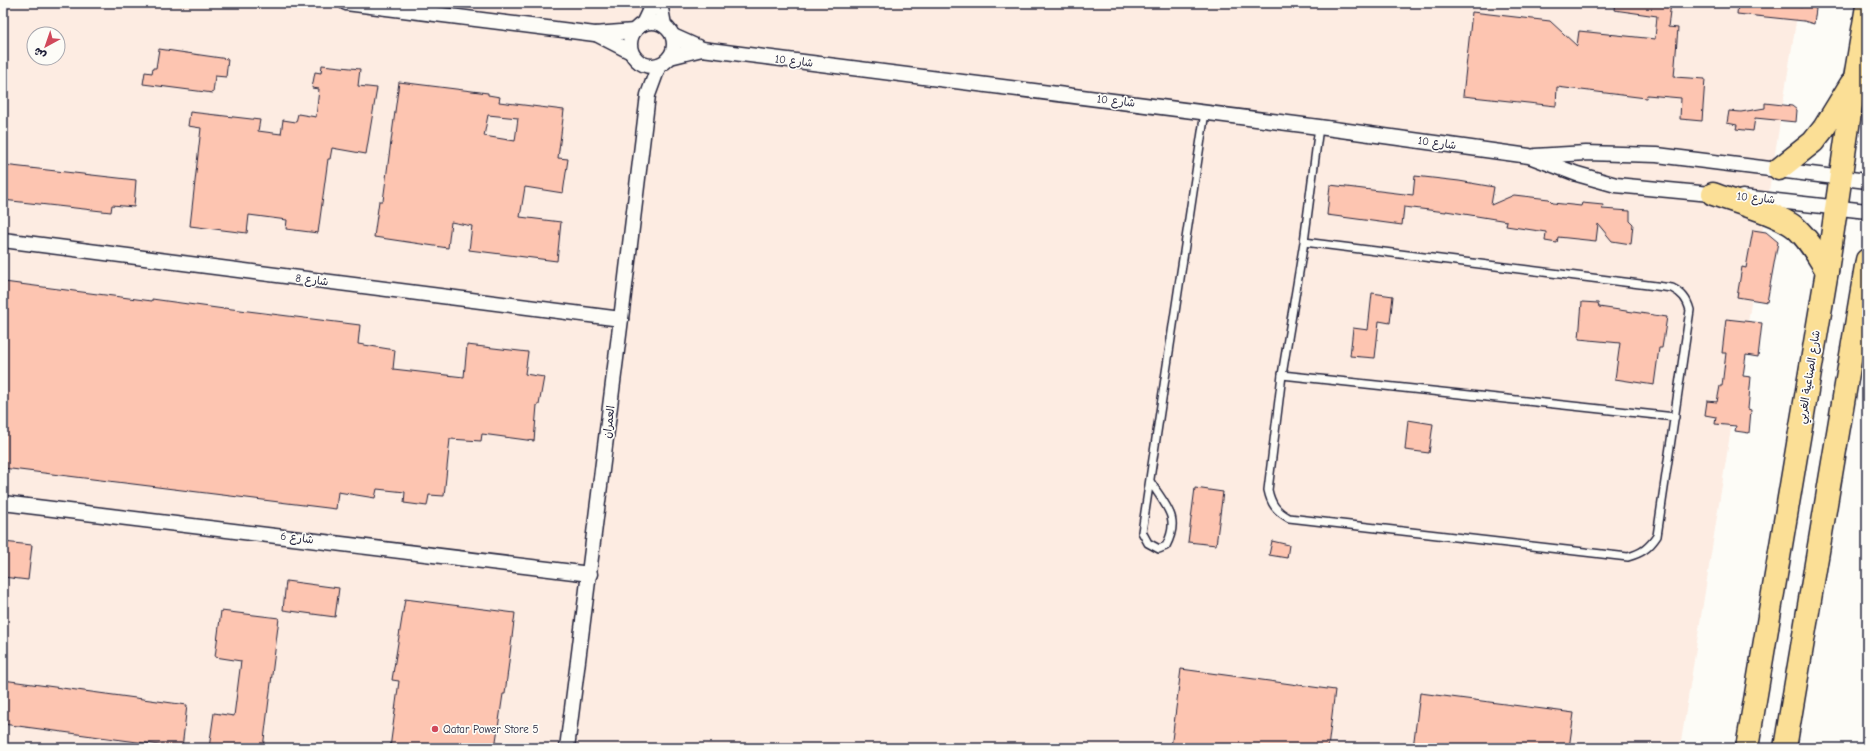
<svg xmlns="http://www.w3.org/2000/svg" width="1870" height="751" font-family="'Comic Neue','Playpen Sans Arabic',sans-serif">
  <rect width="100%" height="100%" fill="#fdfcf7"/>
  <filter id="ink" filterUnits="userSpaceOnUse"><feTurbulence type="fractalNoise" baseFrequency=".025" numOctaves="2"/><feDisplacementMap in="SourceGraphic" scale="8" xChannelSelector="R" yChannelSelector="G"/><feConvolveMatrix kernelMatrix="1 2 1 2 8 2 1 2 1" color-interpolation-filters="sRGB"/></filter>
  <g filter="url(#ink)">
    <path fill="#fdece2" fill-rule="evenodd" d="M3,3H1799L1680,748H3ZM34,34H58V58H34Z"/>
    <g fill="#fdc5b1" stroke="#22223b" fill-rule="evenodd">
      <path d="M1615,3H1671L1668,27L1678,28L1674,77L1705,79L1702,121L1680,119L1681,98L1647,95L1646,98L1557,87L1556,106L1463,96L1472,12L1550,21L1577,46L1579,31L1655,39L1657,16L1614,10Z"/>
      <path d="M1738,3H1763L1802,7L1806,3H1809L1816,9L1814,24L1804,21L1737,14Z"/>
      <path d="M159,49L228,59L226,77L215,76L213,93L143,84L145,72L152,73L153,68H156Z"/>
      <path d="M322,65L360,69L358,86L377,88L366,154L332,148L330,159H328L318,233L286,229L287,220L249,215L247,233L190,226L201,128L188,126L190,112L260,120L258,131L281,134L283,120L296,122L298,114L316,117L319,89L312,88L315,72L321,73Z"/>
      <path d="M399,82L488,93V95L500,97L499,102L564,110L558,158L568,159L563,193L525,187L520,217L561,222L557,261L469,250L472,226L451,222L448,248L374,237L379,201H383ZM488,115L518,118L515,141L484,136Z"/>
      <path d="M1765,103L1792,106L1797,110L1796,122L1755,118L1753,131L1736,129L1737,125L1727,123L1729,111L1741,112L1765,108Z"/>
      <path d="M3,165L136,180L134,207L112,205L111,212L3,200Z"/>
      <path d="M1415,176L1459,181L1494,187L1491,205L1514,195L1549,199L1553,203L1581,206L1582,203L1603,205L1602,209L1630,211V221L1633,224L1631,244L1612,241L1598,224L1596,241L1558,237L1557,243L1545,241L1546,232L1506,226L1507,221L1446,211V212L1404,207L1402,225L1327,215L1330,185L1413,195Z"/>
      <path d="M1753,230L1766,232L1778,242L1767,302L1737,297L1742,267L1746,268Z"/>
      <path d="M4,282L152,301V299L224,309V308L360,325L358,344L395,350L393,369L464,377L467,345L528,352L525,374L544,377L539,405H537L534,441L482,434L481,441L450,439L444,496L429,495L427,506L404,503L405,492L377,489L375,498L338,492L336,509L3,468V293Z"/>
      <path d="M1372,293L1393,296L1390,323L1379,321L1375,358L1350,356L1353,328L1368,330Z"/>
      <path d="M1582,302L1598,303L1599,307L1667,317L1662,348H1659L1654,385L1615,379L1620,343L1579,339Z"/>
      <path d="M1726,319L1762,323L1758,357L1746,355L1743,376L1751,377L1748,409L1751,410L1749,433L1735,431L1736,426L1715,424L1716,417L1705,415L1707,401L1717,402L1720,386H1722L1726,353H1722Z"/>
      <path d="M1408,420L1433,424L1429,453L1405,450Z"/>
      <path d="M1195,488L1223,492L1216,545L1188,542Z"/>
      <path d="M1272,541L1289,545L1287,558L1269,555Z"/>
      <path d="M3,542L32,545L28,580L3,577Z"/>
      <path d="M286,581L339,588L335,617L283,610Z"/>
      <path d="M405,599L515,613L505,694H503L495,748H390L399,681L392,680Z"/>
      <path d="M221,611L279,618L263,748H209L214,713L234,716L241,661L215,657Z"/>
      <path d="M1181,669L1335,690L1328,748H1171Z"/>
      <path d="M3,680L187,705L182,748L3,724Z"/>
      <path d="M1420,693L1574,713L1569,748H1413Z"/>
    </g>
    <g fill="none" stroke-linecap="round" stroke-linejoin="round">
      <defs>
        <g id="lane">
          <path d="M1304,242L1672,288C1682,293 1687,299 1690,310L1657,536C1649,548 1642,553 1628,557L1289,518C1276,511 1271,504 1268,490L1282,375L1304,242L1319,127"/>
          <path d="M1282,375L1675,417"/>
          <path d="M1150,481C1166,507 1181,517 1166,546L1159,549L1148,543L1142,532L1205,112"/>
        </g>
        <g id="street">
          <path d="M346,3L595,34L634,31"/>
          <path d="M660,3L664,25"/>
          <circle cx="652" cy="44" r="22"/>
          <path d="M643,24L653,3"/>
          <path d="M596,34L631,52"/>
          <path d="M673,36L702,49L1319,127L1529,156L1577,174L1616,185L1721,195"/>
          <path d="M670,57L702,49"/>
          <path d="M1535,156L1586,153L1657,155L1867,181"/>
          <path d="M1742,197L1867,211"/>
          <path d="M3,240L621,319"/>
          <path d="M3,503L590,574"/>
          <path d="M567,748L621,319L648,95L659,65"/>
        </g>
        <g id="primary">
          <path d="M1779,169L1813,142L1824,128L1851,84"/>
          <path d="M1713,194C1735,202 1779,214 1796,228C1809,240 1818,256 1827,271"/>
          <path d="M1747,748L1827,271L1855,78L1867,6"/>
          <path d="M1785,748L1867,260"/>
        </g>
      </defs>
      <use href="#lane" stroke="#22223b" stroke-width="10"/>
      <use href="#street" stroke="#22223b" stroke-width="17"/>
      <use href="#primary" stroke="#22223b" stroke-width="25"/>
      <path stroke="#22223b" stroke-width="2.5" stroke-dasharray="3 3" stroke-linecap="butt" d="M1863,748L1867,724"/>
      <use href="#lane" stroke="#fdfcf7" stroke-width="7"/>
      <use href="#street" stroke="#fdfcf7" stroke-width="14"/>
      <use href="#primary" stroke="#fbdf96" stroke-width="22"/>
    </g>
  </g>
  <circle fill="#d1495b" stroke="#fdfcf7" stroke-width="1.5" cx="435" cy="729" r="4"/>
  <g text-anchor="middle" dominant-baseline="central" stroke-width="3.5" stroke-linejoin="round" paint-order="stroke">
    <g font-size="11" fill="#22223b" stroke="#fdfcf7">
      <text transform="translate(794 61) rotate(7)">شارع 10</text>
      <text transform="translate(1116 101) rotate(7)">شارع 10</text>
      <text transform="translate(1437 143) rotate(8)">شارع 10</text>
      <text transform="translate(1756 198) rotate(6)">شارع 10</text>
      <text transform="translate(312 280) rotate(7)">شارع 8</text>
      <text transform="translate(1809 377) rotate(-81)">شارع الصناعية الغربي</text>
      <text transform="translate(609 422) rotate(-83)">العمران</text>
      <text transform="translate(297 538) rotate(7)">شارع 6</text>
    </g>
    <g font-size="11" fill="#22223b" stroke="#fdfcf7" text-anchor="start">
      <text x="443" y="729">Qatar Power Store 5</text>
    </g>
  </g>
  <rect width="1870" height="751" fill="none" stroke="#fdfcf7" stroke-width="16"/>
  <rect x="8" y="8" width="1854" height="735" fill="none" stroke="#22223b" stroke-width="1.5" filter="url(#ink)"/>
  <g transform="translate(46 46) rotate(220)"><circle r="19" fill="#fdfcf7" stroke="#a5a5ac"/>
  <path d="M0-3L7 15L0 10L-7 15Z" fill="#d1495b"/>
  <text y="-6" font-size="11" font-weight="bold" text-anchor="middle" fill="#22223b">ش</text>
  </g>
</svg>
